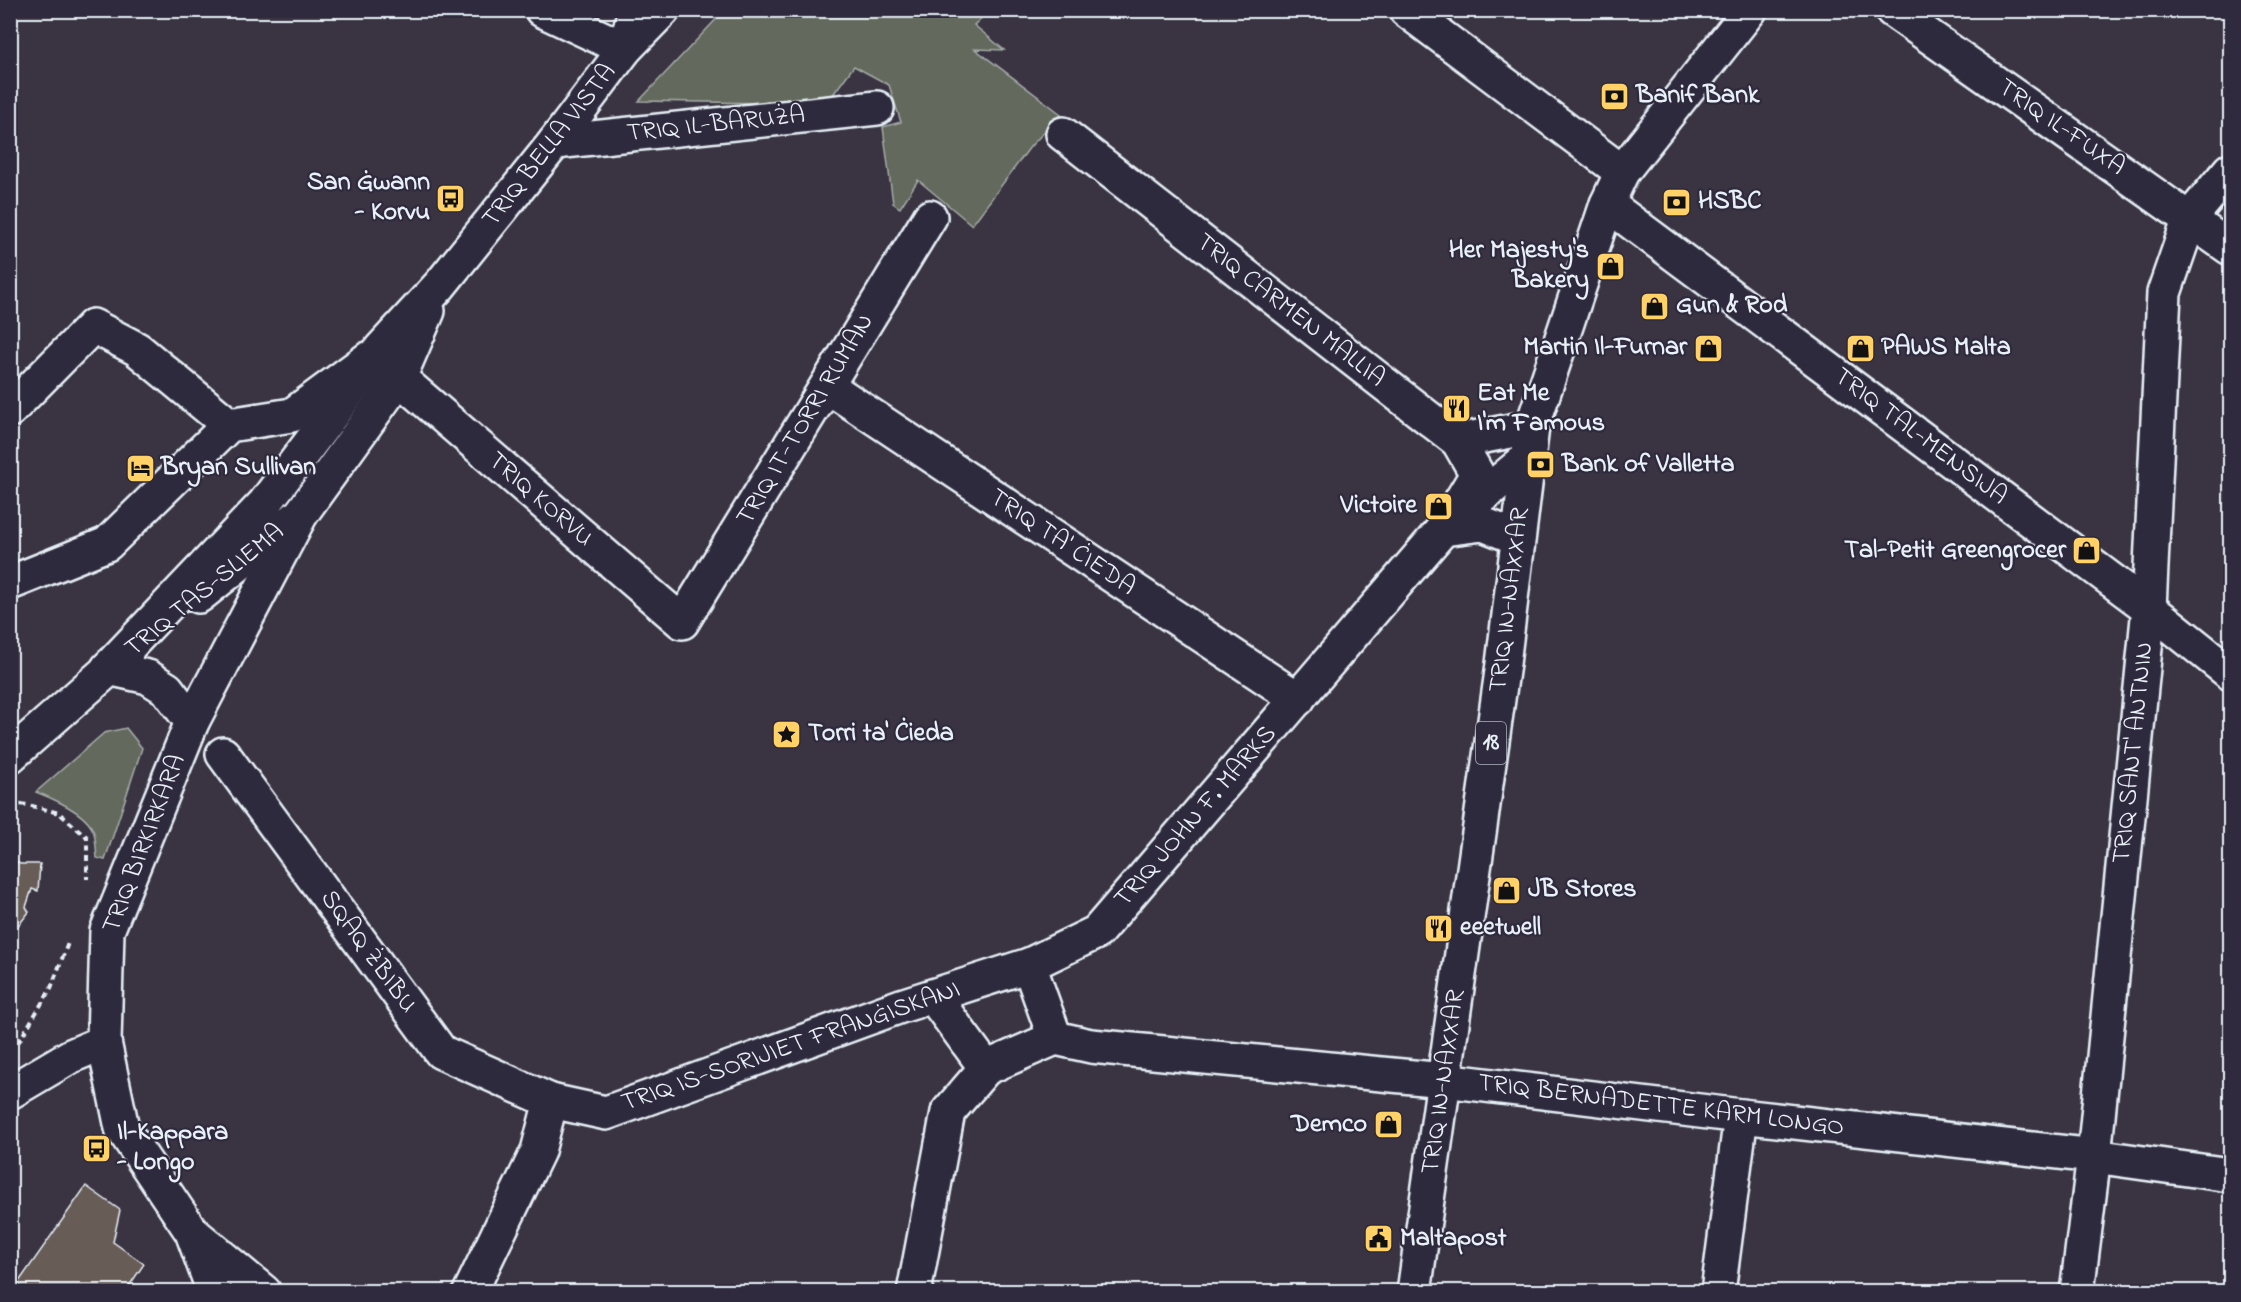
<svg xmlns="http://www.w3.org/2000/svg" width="2241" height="1302" font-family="'Indie Flower',sans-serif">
  <rect width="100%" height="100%" fill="#3a3442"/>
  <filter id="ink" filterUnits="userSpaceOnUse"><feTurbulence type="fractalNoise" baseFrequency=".0167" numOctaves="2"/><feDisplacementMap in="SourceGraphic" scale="12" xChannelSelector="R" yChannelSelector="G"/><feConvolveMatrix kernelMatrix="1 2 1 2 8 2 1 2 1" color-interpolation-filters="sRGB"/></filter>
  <g filter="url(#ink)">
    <g fill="#64695b" stroke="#a6adaa" stroke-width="1.5">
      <path d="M990,10L974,25L1004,50L975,49L1061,114L1030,147L972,225L918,180L900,208L893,203L883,127L901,122L889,85L854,66L826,104L639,101L724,11Z"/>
      <path d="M126,728L142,748L105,860L97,858C96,850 96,841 94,833C88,813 54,799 36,792L104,733Z"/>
    </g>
    <g fill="#685b57" stroke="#e8f1f8" stroke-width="1.5">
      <path d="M10,857L20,864H40L38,891L32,889L26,907L29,912L10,936Z"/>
      <path d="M86,1186L120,1210L113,1242L144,1264L125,1292H23L18,1283Z"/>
    </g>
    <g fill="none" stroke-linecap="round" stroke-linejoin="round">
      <defs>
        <g id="minor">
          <path d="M542,10L625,49L635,10"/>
          <path d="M1406,10L1622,172"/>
          <path d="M1892,10L2230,248"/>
          <path d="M1063,134L1458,441L1477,474L1456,509"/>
          <path d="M555,142L877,108"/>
          <path d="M1607,204L2149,608L2230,673"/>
          <path d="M399,378L682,622L930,217"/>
          <path d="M827,386L1298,699"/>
          <path d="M10,410L93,326L137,349L229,425"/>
          <path d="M1458,441L1532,427"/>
          <path d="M1443,529L1483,524L1518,538"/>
          <path d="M10,583L107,544L229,425L292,415L368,359"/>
          <path d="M108,668L148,677L167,689L192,722"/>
          <path d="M223,754L441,1052L551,1101L606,1113L901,1006L1029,965"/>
          <path d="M933,996L986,1068"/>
          <path d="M1055,1038L1091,1046L1444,1080L1741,1116L2094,1156L2230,1175"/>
          <path d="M10,1092L71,1056L104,1042"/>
          <path d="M193,1233L264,1292"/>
          <path d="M214,1292L192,1232L122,1128L104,1042L107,931L192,722L301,514"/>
          <path d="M470,1292L538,1151L551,1101"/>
          <path d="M914,1292L948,1112L986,1068L1055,1038L1029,965L1097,932L1443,529L1528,458"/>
          <path d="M1718,1292L1741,1116"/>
          <path d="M2077,1292L2094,1156L2149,608L2164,293L2190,218L2230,170"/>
        </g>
        <g id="major">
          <path d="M199,596L301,514L399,378L428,311"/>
          <path d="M108,668L265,503L381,349L440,285L555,142L625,49L663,10"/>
          <path d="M10,756L126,654"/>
          <path d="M1414,1292L1503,664L1532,427L1607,204L1622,172L1750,10"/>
        </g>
      </defs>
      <use href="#minor" stroke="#e8f1f8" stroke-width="38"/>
      <use href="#major" stroke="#e8f1f8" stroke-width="38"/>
      <g stroke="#e8f1f8" stroke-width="4" stroke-dasharray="6 4.5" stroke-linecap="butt">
        <path d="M10,803L28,805L59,813L87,837V879"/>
        <path d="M18,1043L51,988L68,943"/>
      </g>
      <use href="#minor" stroke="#2f2a3d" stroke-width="33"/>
      <use href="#major" stroke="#2f2a3d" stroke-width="33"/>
    </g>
  </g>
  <defs>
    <symbol id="bank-square" viewBox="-11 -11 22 22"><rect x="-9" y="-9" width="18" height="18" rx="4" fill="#ffd166" stroke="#2f2a3d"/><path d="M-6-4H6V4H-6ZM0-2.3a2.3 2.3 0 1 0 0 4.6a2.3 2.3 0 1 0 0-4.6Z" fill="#111"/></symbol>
    <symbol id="bus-square" viewBox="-11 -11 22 22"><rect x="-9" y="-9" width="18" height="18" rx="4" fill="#ffd166" stroke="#2f2a3d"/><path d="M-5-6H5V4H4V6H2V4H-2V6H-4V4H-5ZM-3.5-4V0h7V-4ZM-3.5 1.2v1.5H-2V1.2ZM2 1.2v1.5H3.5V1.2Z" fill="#111"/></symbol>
    <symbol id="shop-square" viewBox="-11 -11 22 22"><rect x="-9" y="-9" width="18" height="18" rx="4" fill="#ffd166" stroke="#2f2a3d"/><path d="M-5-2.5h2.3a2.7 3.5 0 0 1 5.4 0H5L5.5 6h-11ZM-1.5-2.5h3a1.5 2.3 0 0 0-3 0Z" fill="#111"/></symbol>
    <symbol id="restaurant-square" viewBox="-11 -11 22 22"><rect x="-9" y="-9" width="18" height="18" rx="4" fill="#ffd166" stroke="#2f2a3d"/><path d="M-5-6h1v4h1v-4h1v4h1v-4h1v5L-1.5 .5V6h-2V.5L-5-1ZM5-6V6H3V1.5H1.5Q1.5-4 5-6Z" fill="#111"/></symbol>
    <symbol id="hotel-square" viewBox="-11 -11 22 22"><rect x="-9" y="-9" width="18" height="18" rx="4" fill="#ffd166" stroke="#2f2a3d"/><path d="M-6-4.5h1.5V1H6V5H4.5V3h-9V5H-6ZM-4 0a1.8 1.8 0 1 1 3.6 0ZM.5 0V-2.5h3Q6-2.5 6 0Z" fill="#111"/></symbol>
    <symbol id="sight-square" viewBox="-11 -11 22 22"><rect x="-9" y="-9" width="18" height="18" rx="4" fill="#ffd166" stroke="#2f2a3d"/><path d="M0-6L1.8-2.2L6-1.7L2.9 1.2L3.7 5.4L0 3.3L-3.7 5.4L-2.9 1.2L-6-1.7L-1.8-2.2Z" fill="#111"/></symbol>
    <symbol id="civic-square" viewBox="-11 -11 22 22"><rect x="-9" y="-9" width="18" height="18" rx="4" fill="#ffd166" stroke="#2f2a3d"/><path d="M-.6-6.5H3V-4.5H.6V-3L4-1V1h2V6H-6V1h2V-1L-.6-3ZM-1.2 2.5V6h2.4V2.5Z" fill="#111"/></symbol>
  </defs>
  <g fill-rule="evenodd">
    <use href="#bank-square" x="1598" y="80" width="33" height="33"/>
    <use href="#bus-square" x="434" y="182" width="33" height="33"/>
    <use href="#bank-square" x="1660" y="186" width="33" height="33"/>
    <use href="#shop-square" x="1594" y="250" width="33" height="33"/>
    <use href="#shop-square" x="1638" y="290" width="33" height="33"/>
    <use href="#shop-square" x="1692" y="332" width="33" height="33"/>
    <use href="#shop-square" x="1844" y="332" width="33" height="33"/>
    <use href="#restaurant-square" x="1440" y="392" width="33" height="33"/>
    <use href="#bank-square" x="1524" y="448" width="33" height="33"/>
    <use href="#hotel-square" x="124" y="452" width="33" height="33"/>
    <use href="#shop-square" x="1422" y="490" width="33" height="33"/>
    <use href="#shop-square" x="2070" y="534" width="33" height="33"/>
    <use href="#sight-square" x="770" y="718" width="33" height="33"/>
    <use href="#shop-square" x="1490" y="874" width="33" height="33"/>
    <use href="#restaurant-square" x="1422" y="912" width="33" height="33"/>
    <use href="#shop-square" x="1372" y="1108" width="33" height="33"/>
    <use href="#bus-square" x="80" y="1132" width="33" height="33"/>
    <use href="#civic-square" x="1362" y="1222" width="33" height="33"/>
  </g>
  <g text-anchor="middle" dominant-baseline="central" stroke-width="4.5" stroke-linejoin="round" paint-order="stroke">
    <rect fill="#2f2a3d" stroke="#b0b5c0" stroke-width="1.5" x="1476" y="722" width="30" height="42" rx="4.5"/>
    <g font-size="24" font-weight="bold" fill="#e8f1f8">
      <text x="1491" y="743">18</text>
    </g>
    <g font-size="26" font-weight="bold" fill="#e8f1f8" stroke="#2f2a3d" text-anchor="start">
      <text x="1636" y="96">Banif Bank</text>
      <text x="430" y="183" text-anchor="end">San Ġwann<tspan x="430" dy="30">- Korvu</tspan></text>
      <text x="1698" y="202">HSBC</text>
      <text x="1589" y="251" text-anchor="end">Her Majesty's<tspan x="1589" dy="30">Bakery</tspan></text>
      <text x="1676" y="306">Gun &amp; Rod</text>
      <text x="1687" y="348" text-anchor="end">Martin Il-Furnar</text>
      <text x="1881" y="348">PAWS Malta</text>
      <text x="1477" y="394">Eat Me<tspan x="1477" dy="30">I'm Famous</tspan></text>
      <text x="1562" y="465">Bank of Valletta</text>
      <text x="161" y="468">Bryan Sullivan</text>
      <text x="1417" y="506" text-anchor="end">Victoire</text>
      <text x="2066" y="551" text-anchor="end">Tal-Petit Greengrocer</text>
      <text x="808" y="734">Torri ta' Ċieda</text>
      <text x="1528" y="890">JB Stores</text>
      <text x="1460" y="928">eeetwell</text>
      <text x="1367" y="1125" text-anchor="end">Demco</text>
      <text x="117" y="1133">Il-Kappara<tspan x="117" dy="30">- Longo</tspan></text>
      <text x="1400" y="1239">Maltapost</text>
    </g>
    <g font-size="26" fill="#e8f1f8" stroke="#2f2a3d">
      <text transform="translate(716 125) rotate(-6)">TRIQ IL-BARUŻA</text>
      <text transform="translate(2061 128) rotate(35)">TRIQ IL-FUXA</text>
      <text transform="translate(550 146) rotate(-52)">TRIQ BELLA VISTA</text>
      <text transform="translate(1290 311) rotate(38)">TRIQ CARMEN MALLIA</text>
      <text transform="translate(806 420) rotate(-59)">TRIQ IT-TORRI RUMAN</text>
      <text transform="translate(1920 437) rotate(37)">TRIQ TAL-MENSIJA</text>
      <text transform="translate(540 500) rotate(41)">TRIQ KORVU</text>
      <text transform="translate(1062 543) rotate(34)">TRIQ TA' ĊIEDA</text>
      <text transform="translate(205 591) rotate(-39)">TRIQ TAS-SLIEMA</text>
      <text transform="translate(1510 600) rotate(-83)">TRIQ IN-NAXXAR</text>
      <text transform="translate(2134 753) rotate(-84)">TRIQ SANT' ANTNIN</text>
      <text transform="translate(1196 817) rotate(-49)">TRIQ JOHN F. MARKS</text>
      <text transform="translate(145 844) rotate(-69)">TRIQ BIRKIRKARA</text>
      <text transform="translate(368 952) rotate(54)">SQAQ ŻBIBU</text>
      <text transform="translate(791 1047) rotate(-19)">TRIQ IS-SORIJIET FRANĠISKANI</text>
      <text transform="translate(1444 1082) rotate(-82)">TRIQ IN-NAXXAR</text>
      <text transform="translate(1661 1106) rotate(7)">TRIQ BERNADETTE KARM LONGO</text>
    </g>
  </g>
  <rect width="2241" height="1302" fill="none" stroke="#2f2a3d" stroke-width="36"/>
  <rect x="18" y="18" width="2205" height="1266" fill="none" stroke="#e8f1f8" stroke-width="2" filter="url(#ink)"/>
</svg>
